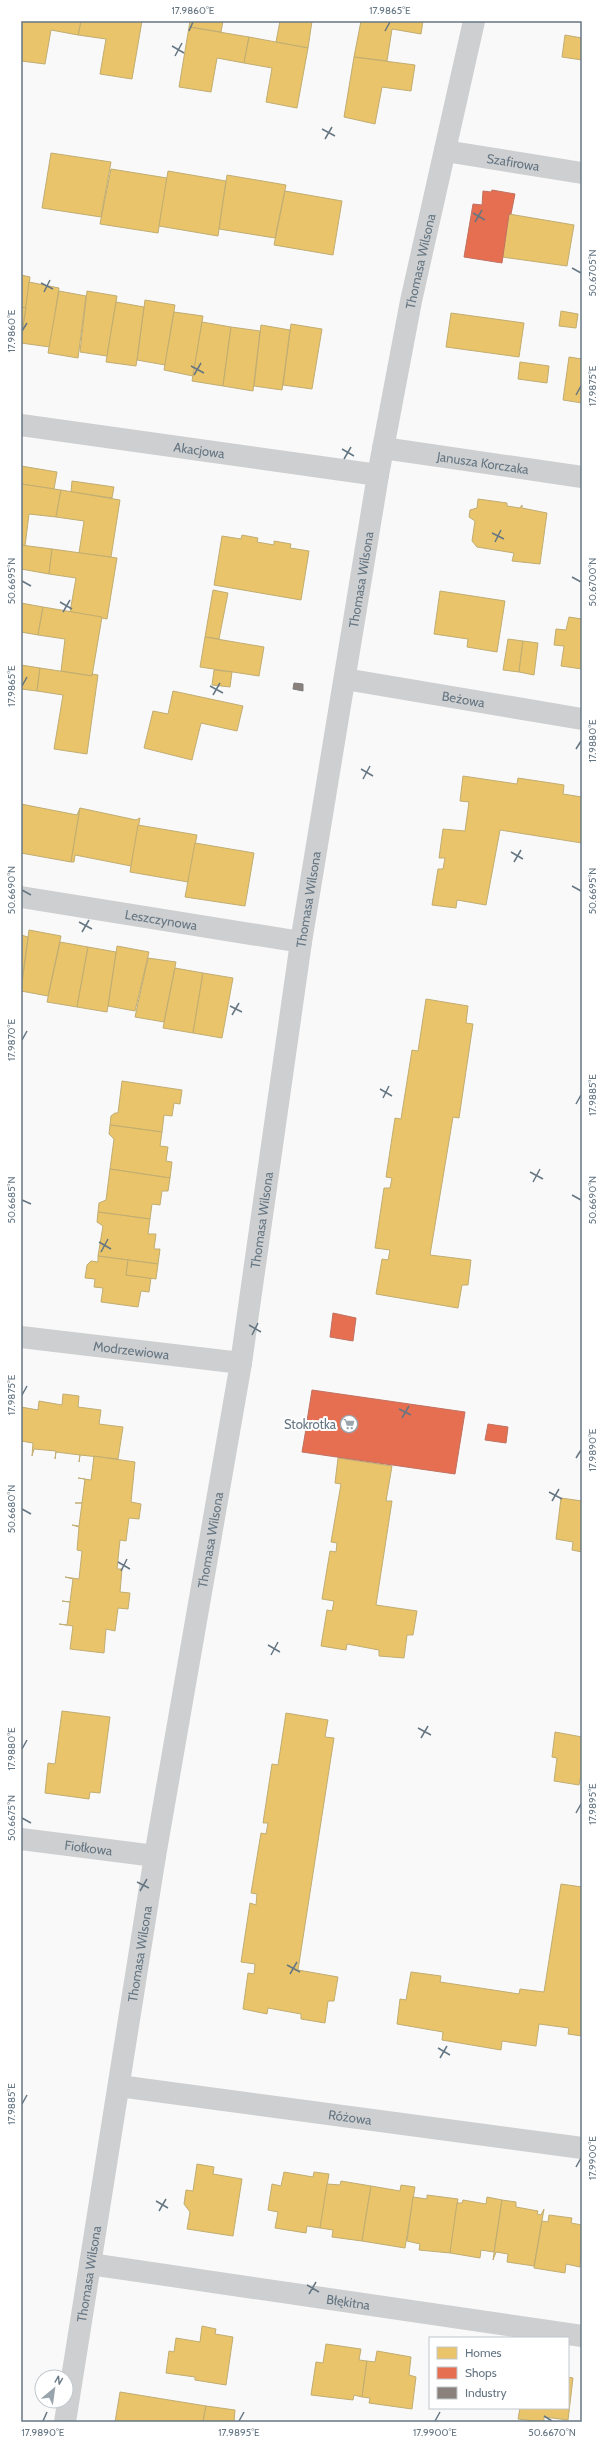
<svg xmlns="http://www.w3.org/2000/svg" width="603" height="2443" font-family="Cabin,sans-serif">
  <rect width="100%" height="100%" fill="#f9f9f9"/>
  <g fill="#e9c46a" stroke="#c1ad72">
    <path d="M81,21H142L132,79L100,74L106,39L78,35Z"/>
    <path d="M81,21L78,35L51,30L45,64L21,61V21Z"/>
    <path d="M190,21H223L221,32L189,27Z"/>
    <path d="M280,21H312L308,48L276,42Z"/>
    <path d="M361,21H423L421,34L392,29L387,61L354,57Z"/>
    <path d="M189,27L249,37L244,63L217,58L211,92L179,87Z"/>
    <path d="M565,35L582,38V60L562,57Z"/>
    <path d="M249,37L308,48L297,108L266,102L272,68L244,63Z"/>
    <path d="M354,57L415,65L411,91L382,87L375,124L344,117Z"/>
    <path d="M51,153L111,162L101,217L42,208Z"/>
    <path d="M111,169L167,178L158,233L100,224Z"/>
    <path d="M168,171L226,181L218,236L159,226Z"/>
    <path d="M227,175L286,185L275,238L219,229Z"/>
    <path d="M285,191L342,201L333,255L274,245Z"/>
    <path d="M509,214L574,225L567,266L502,257Z"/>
    <path d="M21,275L30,277L26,308L21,307Z"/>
    <path d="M29,282L59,288L50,347L21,343Z"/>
    <path d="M59,291L86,296L78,358L48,353Z"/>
    <path d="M87,291L117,296L107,356L80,352Z"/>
    <path d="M145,300L175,305L165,365L137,360Z"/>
    <path d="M116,302L144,307L136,366L106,362Z"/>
    <path d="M21,307L26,308L22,330H21Z"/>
    <path d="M561,311L578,314L576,328L559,326Z"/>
    <path d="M174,312L203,316L193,376L164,370Z"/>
    <path d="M451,313L524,323L519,357L446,347Z"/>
    <path d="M202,322L231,327L223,386L192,381Z"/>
    <path d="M291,324L322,329L312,389L283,385Z"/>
    <path d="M261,325L290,330L282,390L254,386Z"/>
    <path d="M231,327L260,331L253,391L223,386Z"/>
    <path d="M569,357L582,359V403L563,400Z"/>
    <path d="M520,362L549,366L547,383L518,379Z"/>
    <path d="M21,466L57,472L54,489L21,484Z"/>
    <path d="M72,481L114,487L112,498L71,492Z"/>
    <path d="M21,484L61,490L56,517L29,514L25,546L21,545Z"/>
    <path d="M61,490L120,500L111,557L79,553L84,521L56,517Z"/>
    <path d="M478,499L507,503V506L520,508L522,505V508L547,513L540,564L512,561L514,553L477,547L472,541L475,521L469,517L470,510L477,508Z"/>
    <path d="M242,535L258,538L257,542L274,545V541L291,544L290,548L309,551L301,600L214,585L222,536L241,539Z"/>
    <path d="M21,545L52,549L49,574L21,569V571Z"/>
    <path d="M52,549L117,558L107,619L70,612L76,578L49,574Z"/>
    <path d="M213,590L228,593L219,639L205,637Z"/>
    <path d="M440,591L505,601L497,652L467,647L468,639L434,634Z"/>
    <path d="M21,603L43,607L38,635L21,632Z"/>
    <path d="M43,607L102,617L92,676L61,671L65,639L38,635Z"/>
    <path d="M569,617L582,619V669L561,666L564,646L554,645L556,629L566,630Z"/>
    <path d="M205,637L264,647L259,676L200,667Z"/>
    <path d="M508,639L523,641L519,672L503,670Z"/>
    <path d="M523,641L538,643L534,675L519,672Z"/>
    <path d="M21,665L40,668L37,691L21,689Z"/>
    <path d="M40,668L92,676V674L98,675L87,754L54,749L63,695L37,691Z"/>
    <path d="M214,670L232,672L230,687L212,685Z"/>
    <path d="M173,691L243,706L237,731L201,723L192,760L144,748L153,711L168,714Z"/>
    <path d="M463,776L517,784L518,778L564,785L563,794L582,797V843L500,830L486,905L457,900L456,908L432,905L438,869H443L445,858H439L443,829L465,831L469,802L460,801Z"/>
    <path d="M21,804L77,815L80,808L71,862L21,853Z"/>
    <path d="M80,808L136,820L140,818L131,866L75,855L74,862H71Z"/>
    <path d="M138,825L197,835L188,882L130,872Z"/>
    <path d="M195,843L254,853L245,906L185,897Z"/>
    <path d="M29,930L61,936L48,996L21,991Z"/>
    <path d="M21,935L28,937L21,988Z"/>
    <path d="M60,942L88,947L77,1007L47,1002Z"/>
    <path d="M117,946L149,952L135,1011L108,1006Z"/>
    <path d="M88,947L116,952L107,1012L77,1007Z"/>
    <path d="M148,958L176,962L164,1022L135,1017Z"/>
    <path d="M175,968L203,973L193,1033L163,1028Z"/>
    <path d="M203,973L233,978L222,1038L193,1033Z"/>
    <path d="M426,999L468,1006L466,1023L473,1024L459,1118L453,1117L430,1255L471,1260L468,1285H462L458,1308L376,1294L382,1259L388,1260L390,1250L375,1248L384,1188H390L392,1178L386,1177L395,1118L401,1119L412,1050L418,1051Z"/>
    <path d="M122,1081L182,1090L180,1104L174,1103L172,1116L164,1115L162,1132L110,1125L111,1116L115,1113H118Z"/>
    <path d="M110,1125L162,1132L160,1146L168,1147L166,1161L172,1162L170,1178L110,1169L114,1139L109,1134Z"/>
    <path d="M110,1169L170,1178L168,1191H162L160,1205L152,1204L150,1219L98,1212L99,1203L106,1200Z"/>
    <path d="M98,1212L150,1219L148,1234H156L154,1249H160L158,1264L98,1256L103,1226L97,1222Z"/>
    <path d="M98,1256L128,1260L126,1275L151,1278L149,1292L141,1291L138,1307L101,1302L103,1288L94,1287L95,1279L85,1278L87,1265L91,1261L98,1262Z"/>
    <path d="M128,1260L158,1264L156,1279L126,1275Z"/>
    <path d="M63,1394L79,1396L78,1407L101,1410L99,1424L123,1427L118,1459L80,1455L79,1462L80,1455L56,1452L55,1459L56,1451L34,1449L32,1456L33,1443L21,1441V1407L38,1410L39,1401L62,1405Z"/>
    <path d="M94,1456L135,1462L131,1502L141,1504L139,1519L129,1518L126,1541L120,1540L117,1569H122L120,1592L130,1593L128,1609L118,1608L115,1631L106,1629L104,1653L70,1649L73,1626L59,1624L67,1625L70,1602L62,1601L70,1602L73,1579L65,1577L79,1579L82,1551L77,1550L79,1527L72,1525L79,1526L82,1503H75H82L85,1479L78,1478L91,1480Z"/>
    <path d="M338,1458L392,1466L386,1501H392L376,1605L417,1611L413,1635H407L404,1658L379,1656V1650L347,1644L346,1650L321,1646L327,1610L332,1611L334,1601L322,1599L330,1551L336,1552L337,1543L331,1542L341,1484L335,1483Z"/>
    <path d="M561,1498L582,1501V1552L572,1550L573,1542L556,1539Z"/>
    <path d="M62,1711L110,1717L100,1793L90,1792L89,1799L45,1793L48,1763L55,1764Z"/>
    <path d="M286,1713L328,1720L325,1737L334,1738L298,1970L338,1977L334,2001H328L325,2023L301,2019V2014L268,2008L267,2014L243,2009L248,1973L254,1974L255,1964L241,1962L250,1903L256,1905L257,1894L251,1893L261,1833L266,1834L268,1823H263L272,1764L278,1765Z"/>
    <path d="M555,1732L582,1737V1779H580L579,1785L554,1781L557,1758L552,1757Z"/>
    <path d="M561,1884L582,1887V2036L568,2034L569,2028L539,2024L536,2046L502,2041L501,2050L442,2040L443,2032L397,2024L400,1999L406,2000L411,1972L441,1976L440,1982L480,1988L519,1994L520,1989L544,1992Z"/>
    <path d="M197,2164L214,2167L213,2174L242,2179L233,2236L187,2229L190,2212L184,2204L186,2190L193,2191Z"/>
    <path d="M284,2172L313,2177L314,2172L329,2174L320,2228L307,2226L306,2233L275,2228L278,2212L268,2210L272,2184L281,2186Z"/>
    <path d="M341,2181L371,2186L362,2241L332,2237L333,2230L320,2228L327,2184L340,2185Z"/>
    <path d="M401,2185L415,2187L405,2248L362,2241L371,2186L400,2191Z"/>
    <path d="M427,2195L458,2199L450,2253L419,2250L420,2244L407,2241L413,2197L427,2199Z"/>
    <path d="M487,2197L502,2200L494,2252L481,2250L480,2258L450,2253L457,2203H462L463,2200L486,2204Z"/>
    <path d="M502,2200L516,2202V2207L538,2211L537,2214L541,2215L544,2209L534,2266L507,2262L508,2254L496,2252L493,2260Z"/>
    <path d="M549,2215L572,2218L571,2223L582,2225L580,2267L566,2264L565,2273L534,2268L542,2221L548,2222Z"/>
    <path d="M202,2326L216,2329L215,2334L233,2337L226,2385L195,2380V2377L166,2373L169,2351L174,2352L176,2338L200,2342Z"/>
    <path d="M326,2344L361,2349L359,2360L367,2361L362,2397L354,2395L353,2400L311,2395L316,2362L323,2363Z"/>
    <path d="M377,2351L411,2357L409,2375L416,2377L412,2409L369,2403L370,2398L362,2397L367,2361L375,2362Z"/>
    <path d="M568,2377L573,2378L568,2420L544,2417V2422L518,2419L520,2408H568Z"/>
    <path d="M120,2392L206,2406L203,2422H115Z"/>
    <path d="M206,2406L235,2410L234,2422H203Z"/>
  </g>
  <g fill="#e76f51" stroke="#c07160">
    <path d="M492,190L515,194L511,214H509L502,263L464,257L473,204L482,205L483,191L491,192Z"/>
    <path d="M333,1313L356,1318L353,1341L330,1337Z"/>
    <path d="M312,1390L465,1412L455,1474L302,1452L306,1429L313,1430L314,1422L307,1421Z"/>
    <path d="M488,1424L508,1427L506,1443L485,1440Z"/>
  </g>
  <path fill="#8a817c" stroke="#7f7e7e" d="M294,683L303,684V691L293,689Z"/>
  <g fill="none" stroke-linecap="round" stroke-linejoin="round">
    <g stroke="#cecfd0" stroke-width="22">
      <path id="s1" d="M445,151L582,173"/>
      <path id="s2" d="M21,425L378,475"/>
      <path id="s3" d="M383,448L582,477"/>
      <path id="s4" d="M345,679L582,719"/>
      <path id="s5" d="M21,897L301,942"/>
      <path id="s6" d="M21,1337L241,1363"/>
      <path id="s7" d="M21,1839L155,1856"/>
      <path id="s8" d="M119,2086L582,2148"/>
      <path id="s9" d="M90,2264L582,2336"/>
      <path id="s10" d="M65,2422L155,1856L241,1363L301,942L378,475L411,301L474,21"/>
    </g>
  </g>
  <path fill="none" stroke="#657683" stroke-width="1.5" d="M189,31L193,22M385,31L390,22M172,46L184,53M175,56L182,43M322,129L335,136M325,139L332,127M473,213L485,220M475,222L482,210M572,268L581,273M41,283L53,289M44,292L50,280M22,331L27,323M191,366L204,373M194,375L201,363M576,395L581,386M342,449L354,456M344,459L351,447M492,533L504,539M495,542L501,530M572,577L581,582M22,581L31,586M60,602L72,609M63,612L70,600M22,686L27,677M210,686L223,693M213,695L220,683M576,749L581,741M361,769L373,776M363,779L370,766M511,852L523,859M514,862L521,850M572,886L581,891M22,890L31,895M79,922L92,929M82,932L89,920M230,1006L242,1012M232,1015L239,1003M22,1040L27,1031M380,1089L392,1096M383,1098L389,1086M576,1104L581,1095M530,1172L543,1179M533,1182L540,1169M572,1195L581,1200M22,1200L31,1204M99,1242L111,1249M101,1252L108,1239M249,1325L261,1332M252,1335L258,1323M22,1395L27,1386M399,1409L411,1415M402,1418L409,1406M576,1458L581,1450M549,1492L562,1499M552,1501L559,1489M22,1509L31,1514M118,1562L130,1569M121,1571L127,1559M268,1645L280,1652M271,1655L278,1642M418,1728L431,1735M421,1738L428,1726M22,1749L27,1740M576,1813L581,1804M22,1818L31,1823M137,1882L149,1888M140,1891L147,1879M287,1965L300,1972M290,1974L297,1962M438,2048L450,2055M440,2058L447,2046M22,2104L27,2095M576,2167L581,2158M156,2201L168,2208M159,2211L166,2199M307,2285L319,2292M309,2294L316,2282M544,2416L552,2421M43,2421L47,2412M239,2421L244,2412M435,2421L440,2412"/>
  <defs>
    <symbol id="supermarket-ring" viewBox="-11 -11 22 22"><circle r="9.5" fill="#fff" stroke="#99a4ac" stroke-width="1.5"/><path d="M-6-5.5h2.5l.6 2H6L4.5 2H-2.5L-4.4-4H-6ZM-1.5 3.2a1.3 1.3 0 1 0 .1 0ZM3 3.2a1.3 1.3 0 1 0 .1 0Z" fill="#99a4ac"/></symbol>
  </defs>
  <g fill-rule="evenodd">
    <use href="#supermarket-ring" x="339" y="1414" width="20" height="20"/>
  </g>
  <g text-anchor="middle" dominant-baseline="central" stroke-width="4" stroke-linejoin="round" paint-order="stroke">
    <g font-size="13" fill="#657683" stroke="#fff">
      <text stroke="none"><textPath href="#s1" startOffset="69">Szafirowa</textPath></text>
      <text stroke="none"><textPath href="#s10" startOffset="2190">Thomasa Wilsona</textPath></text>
      <text stroke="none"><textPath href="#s2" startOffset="180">Akacjowa</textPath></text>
      <text stroke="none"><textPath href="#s3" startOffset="101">Janusza Korczaka</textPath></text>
      <text stroke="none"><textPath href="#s10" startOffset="1866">Thomasa Wilsona</textPath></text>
      <text stroke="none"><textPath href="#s4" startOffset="120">Beżowa</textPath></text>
      <text stroke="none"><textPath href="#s10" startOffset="1542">Thomasa Wilsona</textPath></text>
      <text stroke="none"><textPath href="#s5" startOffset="142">Leszczynowa</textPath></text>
      <text stroke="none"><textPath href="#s10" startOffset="1218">Thomasa Wilsona</textPath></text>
      <text stroke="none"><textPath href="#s6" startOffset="111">Modrzewiowa</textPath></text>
      <text stroke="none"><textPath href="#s10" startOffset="894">Thomasa Wilsona</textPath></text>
      <text stroke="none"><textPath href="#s7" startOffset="68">Fiołkowa</textPath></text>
      <text stroke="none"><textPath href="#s10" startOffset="474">Thomasa Wilsona</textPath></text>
      <text stroke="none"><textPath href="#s8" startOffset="233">Różowa</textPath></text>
      <text stroke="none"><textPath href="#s10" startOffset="150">Thomasa Wilsona</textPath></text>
      <text stroke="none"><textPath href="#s9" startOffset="261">Błękitna</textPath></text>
    </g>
    <g font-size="13" fill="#657683" stroke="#fff" text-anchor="end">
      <text x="336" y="1424">Stokrotka</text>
    </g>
  </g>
  <rect width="603" height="2443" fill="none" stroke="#ffffff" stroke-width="44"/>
  <rect x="429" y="2337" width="140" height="72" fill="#ffffff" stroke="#c1c8cd"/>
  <rect x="437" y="2347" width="20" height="12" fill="#e9c46a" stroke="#c1c8cd"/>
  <text x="465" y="2357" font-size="12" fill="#657683">Homes</text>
  <rect x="437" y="2367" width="20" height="12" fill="#e76f51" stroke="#c1c8cd"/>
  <text x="465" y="2377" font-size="12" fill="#657683">Shops</text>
  <rect x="437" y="2387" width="20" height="12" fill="#8a817c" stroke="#c1c8cd"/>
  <text x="465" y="2397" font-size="12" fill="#657683">Industry</text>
  <g transform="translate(54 2389) rotate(29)"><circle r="19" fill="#ffffff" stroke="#c1c8cd"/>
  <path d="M0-3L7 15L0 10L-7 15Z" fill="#99a4ac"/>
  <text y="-6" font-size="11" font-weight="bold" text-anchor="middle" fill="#657683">N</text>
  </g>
  <rect x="22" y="22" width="559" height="2399" fill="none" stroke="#657683" stroke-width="1.5"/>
  <g font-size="10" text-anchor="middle" fill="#657683">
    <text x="193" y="14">17.9860°E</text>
    <text x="390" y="14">17.9865°E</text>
    <text transform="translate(592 273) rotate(-90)" y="4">50.6705°N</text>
    <text transform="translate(11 331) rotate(-90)" y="4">17.9860°E</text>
    <text transform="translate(592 386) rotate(-90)" y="4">17.9875°E</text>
    <text transform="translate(11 581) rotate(-90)" y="4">50.6695°N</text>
    <text transform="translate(592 582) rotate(-90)" y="4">50.6700°N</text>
    <text transform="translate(11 686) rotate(-90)" y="4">17.9865°E</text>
    <text transform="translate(592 741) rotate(-90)" y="4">17.9880°E</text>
    <text transform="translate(11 890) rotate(-90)" y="4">50.6690°N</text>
    <text transform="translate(592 891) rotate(-90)" y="4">50.6695°N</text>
    <text transform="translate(11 1040) rotate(-90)" y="4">17.9870°E</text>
    <text transform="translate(592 1095) rotate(-90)" y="4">17.9885°E</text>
    <text transform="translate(11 1200) rotate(-90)" y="4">50.6685°N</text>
    <text transform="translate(592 1200) rotate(-90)" y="4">50.6690°N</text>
    <text transform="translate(11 1395) rotate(-90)" y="4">17.9875°E</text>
    <text transform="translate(592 1450) rotate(-90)" y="4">17.9890°E</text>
    <text transform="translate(11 1509) rotate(-90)" y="4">50.6680°N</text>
    <text transform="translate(11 1749) rotate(-90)" y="4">17.9880°E</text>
    <text transform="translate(592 1804) rotate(-90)" y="4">17.9895°E</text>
    <text transform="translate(11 1818) rotate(-90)" y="4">50.6675°N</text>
    <text transform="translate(11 2104) rotate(-90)" y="4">17.9885°E</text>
    <text transform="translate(592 2158) rotate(-90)" y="4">17.9900°E</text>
    <text x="43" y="2436">17.9890°E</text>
    <text x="239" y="2436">17.9895°E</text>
    <text x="435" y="2436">17.9900°E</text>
    <text x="552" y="2436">50.6670°N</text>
  </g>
</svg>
